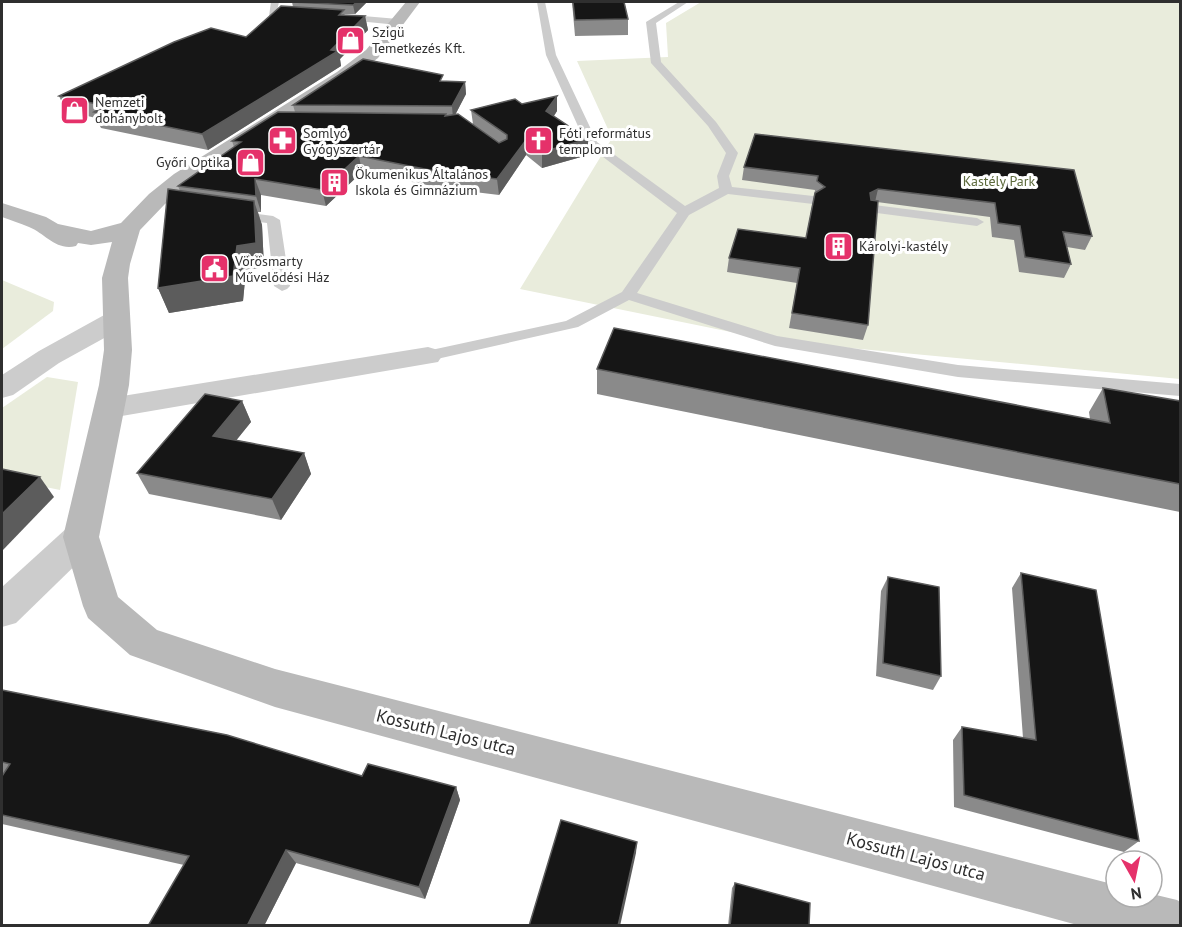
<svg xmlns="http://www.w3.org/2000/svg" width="1182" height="927" font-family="'PT Sans',sans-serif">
  <rect width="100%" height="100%" fill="#fff"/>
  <g fill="#e9ecdc">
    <path d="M701,2H1180V379L775,341L520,289L612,138L577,61L668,57L666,23Z"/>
    <path d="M2,280L54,302L53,311L2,349Z"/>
    <path d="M47,377L78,382L60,490L2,478V408Z"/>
  </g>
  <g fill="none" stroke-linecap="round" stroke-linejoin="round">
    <g fill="#ccc" fill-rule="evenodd">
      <path d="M271,2H279L277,11L298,12L303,15L298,18L269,16Z"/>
      <path d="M537,2H545L556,55L597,142L685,206L719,188L717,176L726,153L708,126L651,63L646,22L679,2H688L656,23L661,62L716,122L738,153L729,176L732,187L813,196L820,200L813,204L728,194L689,215L637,293L777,336L958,365L1180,384V396L958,377L775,346L629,300L578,327L428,361L422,360L420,356L422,352L566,321L622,292L677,213L586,144L546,55Z"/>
      <path d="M340,14L398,19L403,22L398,25L337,19V15Z"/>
      <path d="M874,205L977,218L984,222L977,226L869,212L867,209Z"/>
      <path d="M235,211L273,216L280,220L290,286L287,289L282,291L274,286L267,223L230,218L228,215Z"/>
    </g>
    <g fill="#ccc" fill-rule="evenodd">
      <path d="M116,312L126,314L130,320L126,326L59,363L13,395L2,398V375L39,351L106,314Z"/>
      <path d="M428,347L438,350L442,356L438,362L110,418L99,415L95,408L99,401L110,398Z"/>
      <path d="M81,523L94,527L99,537L94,547L16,623L2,627V587L68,527Z"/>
    </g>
    <path fill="#b9b9b9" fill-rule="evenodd" d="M406,2H420L378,58L349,80L190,184L165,204L140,230L130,264L128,278L132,350L129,385L99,537L118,597L157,630L275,669L1116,885V897H1152V894L1177,900L1180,902V926H1081L275,707L130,655L88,618L83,606L63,537L99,385L104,350L102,278L112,242L91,245L78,243L76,246C56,251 46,234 29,227C20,223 10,220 2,217V203L46,217L58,224L91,231L121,223L149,194L174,174L337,72L366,50Z"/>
  </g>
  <g fill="#8a8a8a">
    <path d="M292,2H367L355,14H344L345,15L365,16L368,30L340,59L341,66L208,150L101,128L96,118L66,111L59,96L246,37L293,7Z"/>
    <path d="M572,2H624L628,19V35L575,36Z"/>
    <path d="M444,81L465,82L466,94L455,115L473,124L471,110L522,104L557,96V111L554,116L588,139V155L542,168L526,155L499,195L442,188L362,172L326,206L261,195V212H258L262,225L264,267L246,270L243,301L169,313L158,288L180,191L178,186L234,147L232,141L295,112L293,105Z"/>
    <path d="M744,167L1074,170L1092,236L1085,250L1067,247L1071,264L1064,278L1019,272L1014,240L992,237L990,217L877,202L868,325L863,340L789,328L797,283L727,272L729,258L806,238L815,190L742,180Z"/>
    <path d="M597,369L1090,419L1089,412L1103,388L1180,401V512L597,394Z"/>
    <path d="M242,401L251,422L236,440L304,453L311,474L281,520L149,494L137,473Z"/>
    <path d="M1021,573L1139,841L1124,852L954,807L953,740L962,727L1023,738L1012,588Z"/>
    <path d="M888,577L941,676L933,690L876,676L881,591Z"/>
    <path d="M2,690L362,776L456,787L460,800L425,899L296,863L264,926H148L184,865L2,824V776L4,773H2Z"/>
    <path d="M735,883L809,926H728L732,888Z"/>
  </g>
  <g fill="#5c5c5c">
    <path d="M357,2H367L355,14L353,5Z"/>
    <path d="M365,16L368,30L340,59L341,66L208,150L202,134L331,50Z"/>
    <path d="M465,82L466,94L453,119L452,106Z"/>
    <path d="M557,96V111L547,126L546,111Z"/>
    <path d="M588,139V155L542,168V152Z"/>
    <path d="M526,140V155L499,195L497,179Z"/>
    <path d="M359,156L362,172L326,206L322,190Z"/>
    <path d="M255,179L261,195V212L256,196Z"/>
    <path d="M878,189L875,202L866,207L870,193Z"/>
    <path d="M254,201L262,225L264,267L246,270L243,301L169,313L158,288L237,246Z"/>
    <path d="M242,401L251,422L223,457L213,436Z"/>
    <path d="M304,453L311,474L281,520L272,499Z"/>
    <path d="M40,477L54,497L2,551V514Z"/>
    <path d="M456,787L460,800L425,899L419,887Z"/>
    <path d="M637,842L636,853L620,926H618Z"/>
    <path d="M286,850L296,863L264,926H247Z"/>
  </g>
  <g fill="#161616" stroke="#5c5c5c" stroke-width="1.5">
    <path d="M292,2H357L353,5Z"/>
    <path d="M573,2H624L628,19L575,20Z"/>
    <path d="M281,6L344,10L339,15L365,16L331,50L338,51L202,134L94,112L106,106L59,96L174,42L211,28L246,37Z"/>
    <path d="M363,59L443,75L440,81L465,82L452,106L293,105Z"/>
    <path d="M557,96L546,111L588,139L542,152L526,140L497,179L440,172L359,156L322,190L255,179L256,196L178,186L241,142L232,141L278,112L446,114L445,116L458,114L499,143L507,139V135L471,110L515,99L522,104Z"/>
    <path d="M755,134L1074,170L1092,236L1063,232L1071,264L1025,257L1020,226L998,223L995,203L878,189L870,193L871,200L878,201L868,325L792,313L800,268L729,258L738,229L806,238L815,193L825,187L817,181L818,176L744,167Z"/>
    <path d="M168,189L254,201L256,243L237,246L233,276L158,288Z"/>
    <path d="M614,328L1110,423L1103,388L1180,401V484L597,369Z"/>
    <path d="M205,394L242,401L213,436L304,453L272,499L137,473Z"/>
    <path d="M2,469L40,477L2,514Z"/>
    <path d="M1021,573L1096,590L1139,841L964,795L962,727L1036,740Z"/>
    <path d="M888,577L939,587L941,676L883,663Z"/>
    <path d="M2,690L227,735L362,776L368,764L456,787L419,887L286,850L247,926H148L189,856L2,815V776L10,764L2,762Z"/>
    <path d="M561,820L637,842L618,926H529Z"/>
    <path d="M735,883L810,903L809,926H730Z"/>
  </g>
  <defs>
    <symbol id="shop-square" viewBox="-11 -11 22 22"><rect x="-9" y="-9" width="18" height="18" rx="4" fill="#e5316a" stroke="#fff"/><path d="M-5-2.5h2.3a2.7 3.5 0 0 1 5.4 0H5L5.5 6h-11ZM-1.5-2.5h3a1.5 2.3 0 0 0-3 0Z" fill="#fff"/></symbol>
    <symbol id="pharmacy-square" viewBox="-11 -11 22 22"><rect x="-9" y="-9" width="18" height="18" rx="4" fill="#e5316a" stroke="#fff"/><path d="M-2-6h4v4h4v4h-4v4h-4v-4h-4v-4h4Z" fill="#fff"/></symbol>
    <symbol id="church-square" viewBox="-11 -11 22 22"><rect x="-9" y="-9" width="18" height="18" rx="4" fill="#e5316a" stroke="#fff"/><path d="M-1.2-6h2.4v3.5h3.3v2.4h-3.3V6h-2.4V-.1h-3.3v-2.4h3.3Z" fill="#fff"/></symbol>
    <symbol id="building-square" viewBox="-11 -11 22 22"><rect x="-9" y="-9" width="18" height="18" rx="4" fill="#e5316a" stroke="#fff"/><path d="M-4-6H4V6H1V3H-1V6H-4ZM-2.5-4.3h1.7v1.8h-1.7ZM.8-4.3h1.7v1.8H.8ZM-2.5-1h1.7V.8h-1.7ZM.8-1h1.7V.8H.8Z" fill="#fff"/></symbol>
    <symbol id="civic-square" viewBox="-11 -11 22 22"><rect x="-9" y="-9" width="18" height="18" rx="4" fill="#e5316a" stroke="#fff"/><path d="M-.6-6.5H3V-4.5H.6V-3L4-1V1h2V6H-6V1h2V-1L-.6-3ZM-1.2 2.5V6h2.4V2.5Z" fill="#fff"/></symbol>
  </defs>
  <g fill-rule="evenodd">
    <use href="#shop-square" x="334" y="24" width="33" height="33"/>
    <use href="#shop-square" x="58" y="94" width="33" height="33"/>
    <use href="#pharmacy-square" x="266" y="124" width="33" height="33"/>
    <use href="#church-square" x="522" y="124" width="33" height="33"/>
    <use href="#shop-square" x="234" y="146" width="33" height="33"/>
    <use href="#building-square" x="318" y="166" width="33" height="33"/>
    <use href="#building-square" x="822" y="230" width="33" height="33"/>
    <use href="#civic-square" x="198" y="252" width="33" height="33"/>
  </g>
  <g text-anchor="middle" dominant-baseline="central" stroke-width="6" stroke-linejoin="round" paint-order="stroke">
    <g font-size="14" fill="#2f2f2f" stroke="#fff" text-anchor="start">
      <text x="372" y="32">Szigü<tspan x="372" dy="16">Temetkezés Kft.</tspan></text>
      <text x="95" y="102">Nemzeti<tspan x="95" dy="16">dohánybolt</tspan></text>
      <text x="303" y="133">Somlyó<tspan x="303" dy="16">Gyógyszertár</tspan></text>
      <text x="559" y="133">Fóti református<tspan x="559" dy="16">templom</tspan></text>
      <text x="230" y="162" text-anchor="end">Győri Optika</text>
      <text x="355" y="174">Ökumenikus Általános<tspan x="355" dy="16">Iskola és Gimnázium</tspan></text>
      <text x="859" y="246">Károlyi-kastély</text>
      <text x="235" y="261">Vörösmarty<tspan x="235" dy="16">Művelődési Ház</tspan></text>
    </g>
    <g font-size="14" fill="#5d6a3c" stroke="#fff">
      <text x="999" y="181">Kastély Park</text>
    </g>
    <g font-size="18" fill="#2f2f2f" stroke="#fff">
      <text transform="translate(446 732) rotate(14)">Kossuth Lajos utca</text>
      <text transform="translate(916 856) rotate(15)">Kossuth Lajos utca</text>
    </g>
  </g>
  <rect width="1182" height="927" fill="none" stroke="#2f2f2f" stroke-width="6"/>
  <g transform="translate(1134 879) rotate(171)"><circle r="28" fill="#ffffff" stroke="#acacac" stroke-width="1.5"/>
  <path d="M0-4.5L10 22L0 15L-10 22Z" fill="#e5316a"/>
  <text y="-9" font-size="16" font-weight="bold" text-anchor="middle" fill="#2f2f2f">N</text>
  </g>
</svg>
